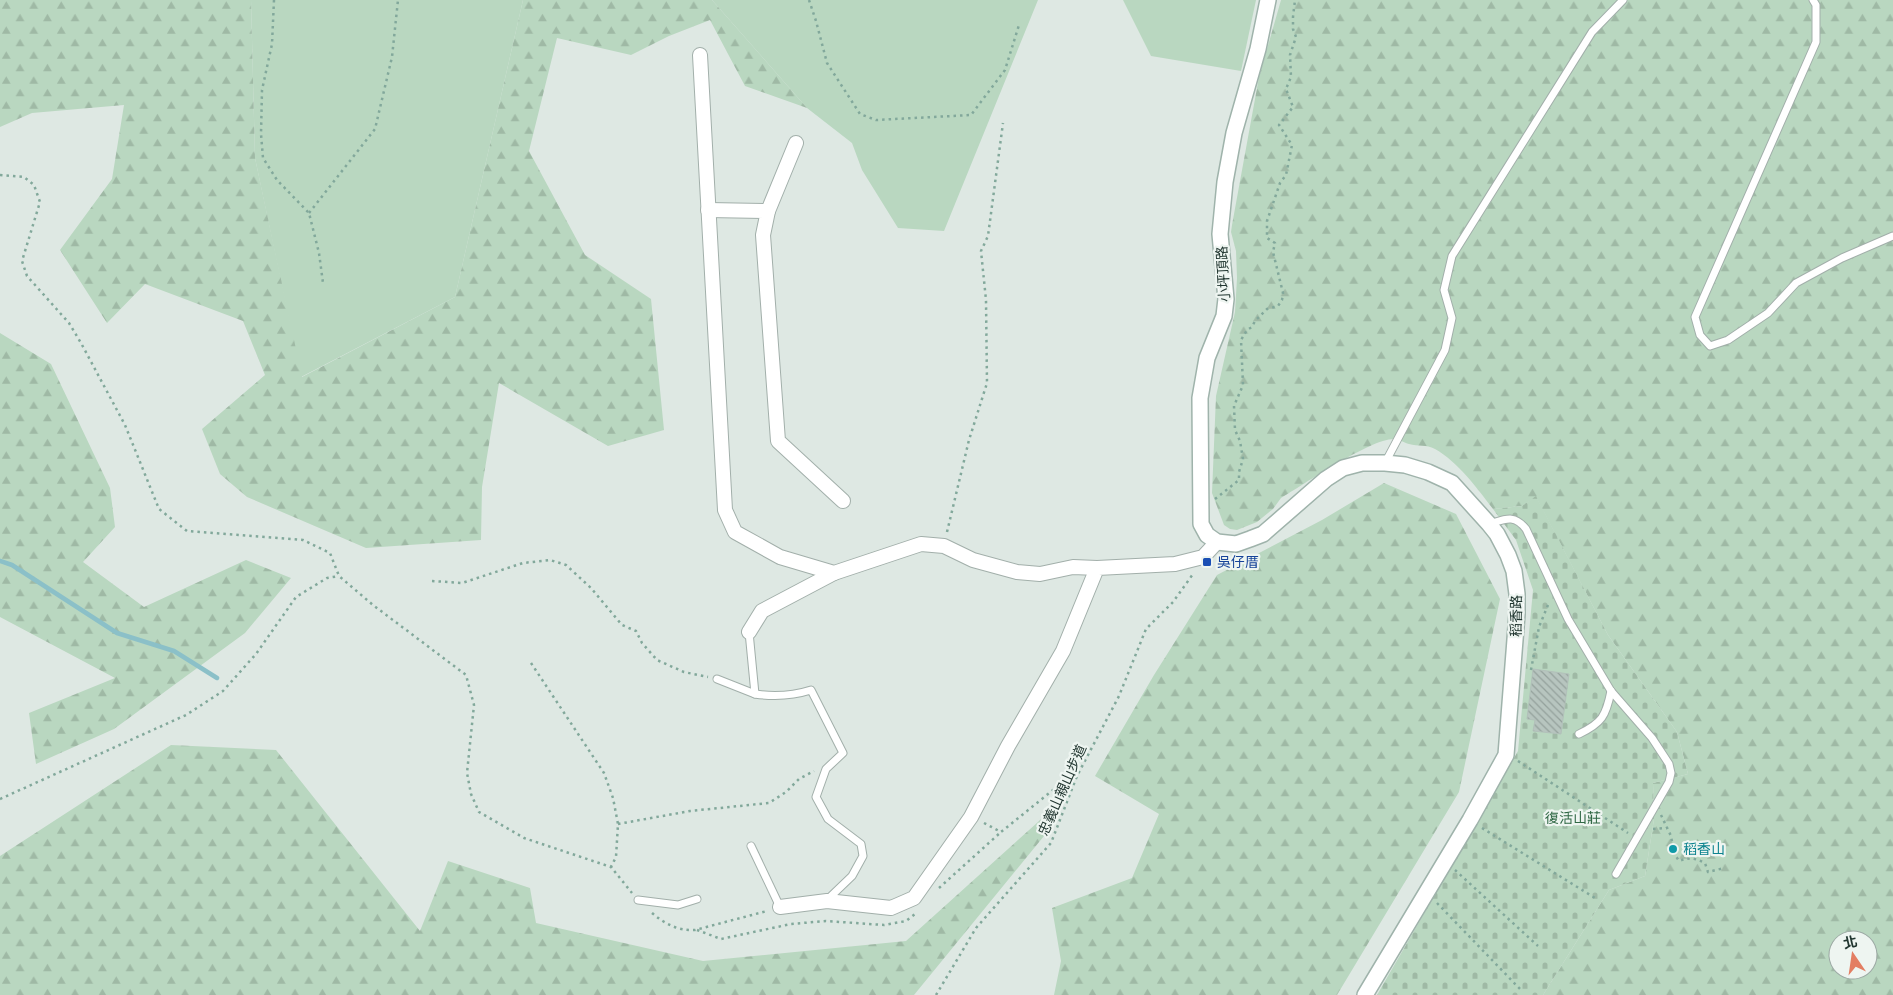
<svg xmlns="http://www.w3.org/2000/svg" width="1893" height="995" font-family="'PT Sans','Noto Sans TC',sans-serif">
  <defs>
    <pattern id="forest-firs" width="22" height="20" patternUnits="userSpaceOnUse" patternTransform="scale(1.25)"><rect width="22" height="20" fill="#b9d7c0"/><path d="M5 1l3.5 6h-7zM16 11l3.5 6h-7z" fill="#9fb9a5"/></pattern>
    <pattern id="cemetery-stones" width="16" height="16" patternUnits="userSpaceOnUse" patternTransform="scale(1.25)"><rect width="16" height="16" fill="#b9d7c0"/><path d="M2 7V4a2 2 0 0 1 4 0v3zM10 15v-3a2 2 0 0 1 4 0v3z" fill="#9fb9a5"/></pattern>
    <pattern id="building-back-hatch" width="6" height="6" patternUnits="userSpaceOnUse" patternTransform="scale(1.25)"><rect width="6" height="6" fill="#b7c5bf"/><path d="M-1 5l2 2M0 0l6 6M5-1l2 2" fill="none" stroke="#94a19c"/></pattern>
  </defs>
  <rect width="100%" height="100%" fill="#dee8e3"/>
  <g fill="#b9d7c0">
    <path d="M251,0H523L455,297L301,377L255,158Z"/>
    <path d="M712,0H1038L944,231L898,228L862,170L852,143L807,108Z"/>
    <path d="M1123,0H1256L1241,71L1151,56Z"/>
  </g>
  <g fill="url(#forest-firs)" fill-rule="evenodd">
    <path d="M0,0H251L255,158L302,377L455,297L523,0H712L807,108L745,86L710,20L669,36L631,55L557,38L529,151L585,255L651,299L664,430L608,446L499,383L482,487L481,540L366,548L247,497L220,474L202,429L265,375L243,321L145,284L107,323L60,250L112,179L124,105L32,113L0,127Z"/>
    <path d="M1281,0H1893V995H1543L1609,890L1645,876L1654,819L1653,783L1688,774L1677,732L1608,635L1536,497L1522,506L1493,509C1477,488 1458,462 1435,449C1426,444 1418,447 1409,444C1404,443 1400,439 1395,439C1373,437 1303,485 1281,498L1273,509L1257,522L1237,530L1230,529L1224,525L1212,493L1216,396L1235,312L1237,278L1236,251L1231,232L1232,225L1259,77ZM1838,940H1868V970H1838Z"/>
    <path d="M0,333L51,364L110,488L115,527L83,562L144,607L246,560L291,578L245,633L114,729L36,764L29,713L115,678L0,617Z"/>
    <path d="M1384,483L1456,514L1500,599L1459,792L1337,995H1054L1061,961L1052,908L1132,878L1159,814L1095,776L1154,675L1217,575L1322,520Z"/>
    <path d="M171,745L276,750L420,931L448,861L530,888L536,923L703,961L906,941L1048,813L1044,836L914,995H0V856Z"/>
  </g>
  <path fill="url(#cemetery-stones)" d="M1536,496L1608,635L1677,732L1688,774L1653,783L1654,819L1645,876L1609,890L1543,995H1377L1518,751L1533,590L1516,540L1493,509L1522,506Z"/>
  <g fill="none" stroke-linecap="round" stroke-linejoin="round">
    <path stroke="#8bc0c8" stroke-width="4.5" d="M0,561L12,565L117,633L174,651L217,678"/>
  </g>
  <path fill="url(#building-back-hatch)" stroke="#b2c1ba" d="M1533,669L1569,674L1561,734L1533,731L1535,720L1527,719Z"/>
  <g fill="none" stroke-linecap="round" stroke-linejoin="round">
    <defs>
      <g id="lane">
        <path d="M1813,0L1816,5V42L1695,317L1700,335L1710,346L1728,340L1768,313L1796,283L1842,258L1893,236"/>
        <path d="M1385,463L1445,350L1452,318L1444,290L1452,256L1592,32L1623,0"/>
        <path d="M1489,524C1506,519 1514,514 1526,529L1568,619L1611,691L1652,738L1669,764L1671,773L1669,782L1616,874"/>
        <path d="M717,679L755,694L749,632"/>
        <path d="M755,694C775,697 792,696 811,690L843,753L826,769L816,797L828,819L861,844L863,856L852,876L827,900"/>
        <path d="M1579,734C1602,723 1606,716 1611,691"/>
        <path d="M751,846L780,907"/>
        <path d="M638,900L678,905L697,899"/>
      </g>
      <g id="street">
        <path d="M700,55L725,510L735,532L780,557L834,573L921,544L944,546L973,560L1017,572L1040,574L1073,567L1097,568"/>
        <path d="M708,210L768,211L763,235L778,441L843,501"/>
        <path d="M768,211L796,143"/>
        <path d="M749,632L762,611L834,573"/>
        <path d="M780,907L827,901L891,908L914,898L971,817L1008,746L1063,651L1097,568L1175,564L1203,557L1217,542"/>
      </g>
      <path id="secondary" d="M1268,0L1258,49L1234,133L1225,182L1220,234L1226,299L1224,316L1207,358L1200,398L1201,524L1207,535L1217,542L1236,544L1250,539L1263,534L1326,479L1343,468L1362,463H1385L1405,465L1428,472L1452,483L1489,524L1497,534L1508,555L1514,571L1517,594V614L1506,755L1470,820L1365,995"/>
    </defs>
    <use href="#lane" stroke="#a2afaa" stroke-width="9"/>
    <use href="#street" stroke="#a2afaa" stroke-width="16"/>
    <use href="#secondary" stroke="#9fb3ab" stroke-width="18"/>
    <g stroke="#82a89b" stroke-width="2.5" stroke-dasharray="2.5 4" stroke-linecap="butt">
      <path d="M274,0L272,44L262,90L261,134L263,158L277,180L309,213L319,253L323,283"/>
      <path d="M809,0L816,21L827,63L860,114L876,120L971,115L1005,70L1019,25"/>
      <path d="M0,175L24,177L34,185L40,202L22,261L27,276L69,323L81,343L125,425L159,509L187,531L303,540L330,553L339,576L373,605L466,675L474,705L467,773L471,794L479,812L524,838L611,867L632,893"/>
      <path d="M309,213L375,129L392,57L398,0"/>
      <path d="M1215,499L1239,480V472L1243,459L1240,441L1235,430L1234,406L1243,385L1241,340L1247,330L1252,327L1255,321L1267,309L1278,306L1282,300L1283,293L1273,252L1275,243L1267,238V221L1280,183L1286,175L1292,145L1279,125L1293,107L1286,89L1291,77L1290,55L1296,37L1293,29V17L1295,0"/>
      <path d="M947,532L969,440L987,383L986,300L981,251L988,236L1003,123"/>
      <path d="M432,581L462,583L523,563L550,560L566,565L591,588L622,625L636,631L642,643L657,660L684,672L708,677"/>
      <path d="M531,663L604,773L613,798L618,824L616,857L611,867"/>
      <path d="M1531,670L1539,627L1548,605L1551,604"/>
      <path d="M1518,761L1628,833"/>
      <path d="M0,799L186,715L223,691L256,654L296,597L327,578L339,576"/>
      <path d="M1661,815L1671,836L1674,853L1679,861C1689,857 1695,858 1705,863L1708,872L1724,868"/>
      <path d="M984,823L1001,832L1053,790L1076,777"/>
      <path d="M618,824L690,811L769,803L786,792L799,779L814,771"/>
      <path d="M1482,828L1595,898"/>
      <path d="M1653,829L1667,828"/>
      <path d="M1455,870L1538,946"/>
      <path d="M939,888L1001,832"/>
      <path d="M1437,903L1520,989"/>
      <path d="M652,913C665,924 678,931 695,930L767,911"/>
      <path d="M697,930L721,939L791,924L826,921L884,925L906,921L915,914"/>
      <path d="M936,995L976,928L1051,843L1077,776L1119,696L1146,629L1173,602L1193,574"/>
    </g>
    <use href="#lane" stroke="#fff" stroke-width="7"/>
    <use href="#street" stroke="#fff" stroke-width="14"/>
    <use href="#secondary" stroke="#fff" stroke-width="15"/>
  </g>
  <rect fill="#1a4fb4" stroke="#eef5f1" stroke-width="2" x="1202" y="557" width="10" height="10" rx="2.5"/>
  <circle fill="#0f9aa8" stroke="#eef5f1" stroke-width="2" cx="1673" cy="849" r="5"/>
  <g text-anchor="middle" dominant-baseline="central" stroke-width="4.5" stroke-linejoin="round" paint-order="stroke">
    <g font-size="14" fill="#213630" stroke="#eef5f1">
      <text transform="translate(1223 274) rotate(-93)">小坪頂路</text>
      <text transform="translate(1516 616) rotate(-89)">稻香路</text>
      <text transform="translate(1062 790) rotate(-66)">忠義山親山步道</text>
    </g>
    <g font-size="14" fill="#164399" stroke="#eef5f1" text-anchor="start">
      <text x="1217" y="562">吳仔厝</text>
    </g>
    <g font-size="14" fill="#306845" stroke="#eef5f1">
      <text x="1573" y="818">復活山莊</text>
    </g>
    <g font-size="14" fill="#0d838f" stroke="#eef5f1" text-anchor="start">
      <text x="1683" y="849">稻香山</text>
    </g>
  </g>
  <g transform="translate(1853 955) rotate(347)"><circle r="24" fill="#eef5f1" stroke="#9ca9a4"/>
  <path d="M0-4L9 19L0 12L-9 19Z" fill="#e37e62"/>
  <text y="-8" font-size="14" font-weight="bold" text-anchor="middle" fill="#213630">北</text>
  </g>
</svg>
